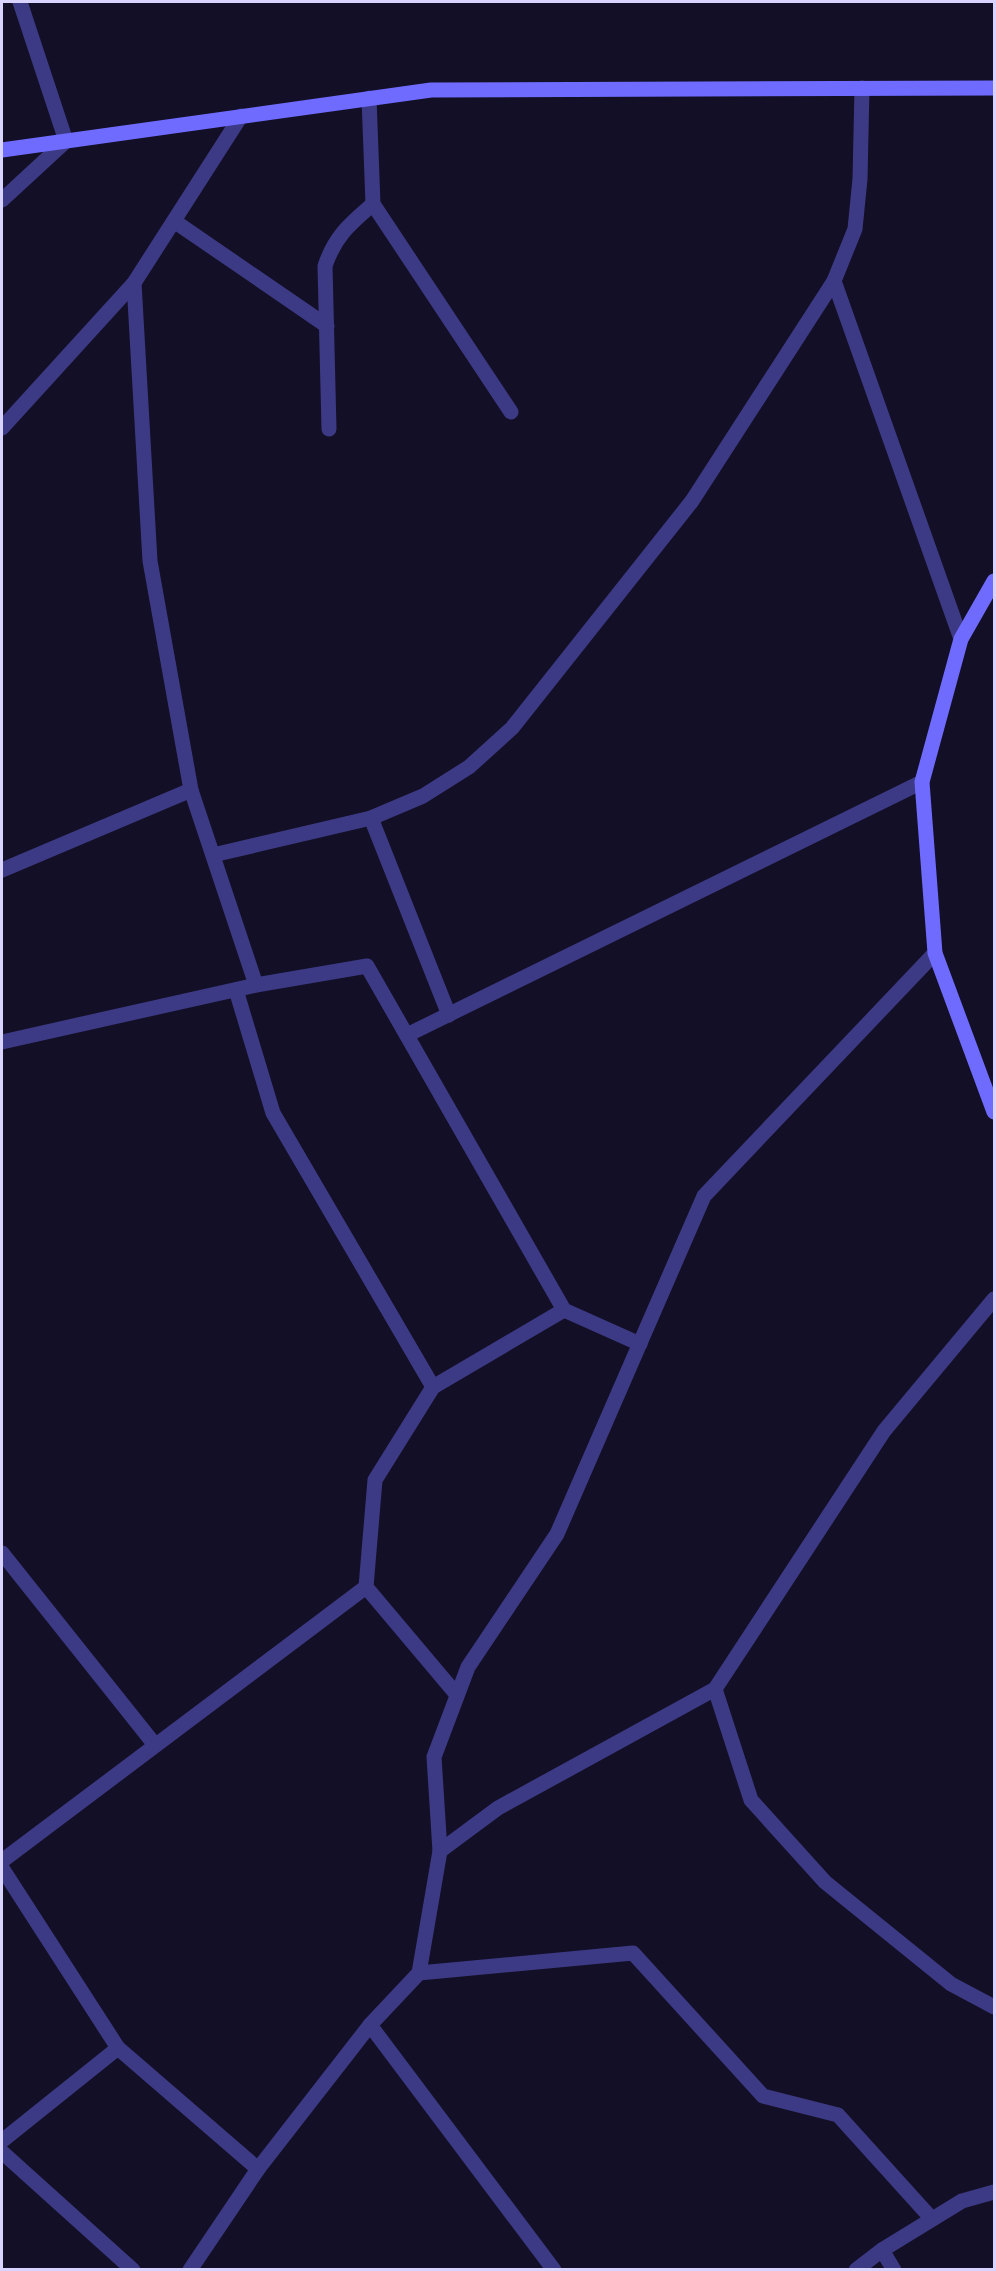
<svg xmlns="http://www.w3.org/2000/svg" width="996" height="2271" font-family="'Space Grotesk',sans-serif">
  <rect width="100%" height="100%" fill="#130f26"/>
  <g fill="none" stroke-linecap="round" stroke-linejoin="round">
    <g stroke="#3d3a85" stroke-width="15">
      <path d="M369,98L373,204L511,412"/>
      <path d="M2,200L66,141L20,2"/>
      <path d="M174,221L327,326"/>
      <path d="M834,281L961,639"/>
      <path d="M134,283L150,561L191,790L256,985"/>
      <path d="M2,428L134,283L241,116"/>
      <path d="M329,429L325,266C335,236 350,224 373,204"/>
      <path d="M371,818L449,1015"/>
      <path d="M213,855L371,818L423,796L469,767L512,728L692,501L834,281L855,229L860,179L862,88"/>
      <path d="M2,870L191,790"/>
      <path d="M236,990L273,1113L433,1387"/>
      <path d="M407,1035L922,782"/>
      <path d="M2,1042L256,985L367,966L564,1310L640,1344"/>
      <path d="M2,1553L155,1745"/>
      <path d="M715,1689L751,1800L825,1882L951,1984L994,2007"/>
      <path d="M457,1695L366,1587L375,1480L433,1387L564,1310"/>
      <path d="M440,1851L498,1808L715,1689L884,1431L994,1299"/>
      <path d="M2,1861L366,1587"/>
      <path d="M2,1868L118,2048L258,2169"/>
      <path d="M419,1973L633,1953L763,2096L838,2115L932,2219"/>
      <path d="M370,2025L554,2270"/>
      <path d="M2,2141L118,2048"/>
      <path d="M2,2152L133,2270"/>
      <path d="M882,2250L894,2270"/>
      <path d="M190,2270L258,2169L370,2025L419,1973L440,1851L434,1757L468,1667L557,1534L704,1196L935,953"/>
      <path d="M856,2270L882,2250L962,2201L994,2192"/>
    </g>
    <g stroke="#6f6bff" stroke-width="15">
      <path d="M2,150L431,90L994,88"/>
      <path d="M994,581L961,639L922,782L935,953L994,1112"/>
    </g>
  </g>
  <rect width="996" height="2271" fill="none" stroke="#d9d4ff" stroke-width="6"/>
</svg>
